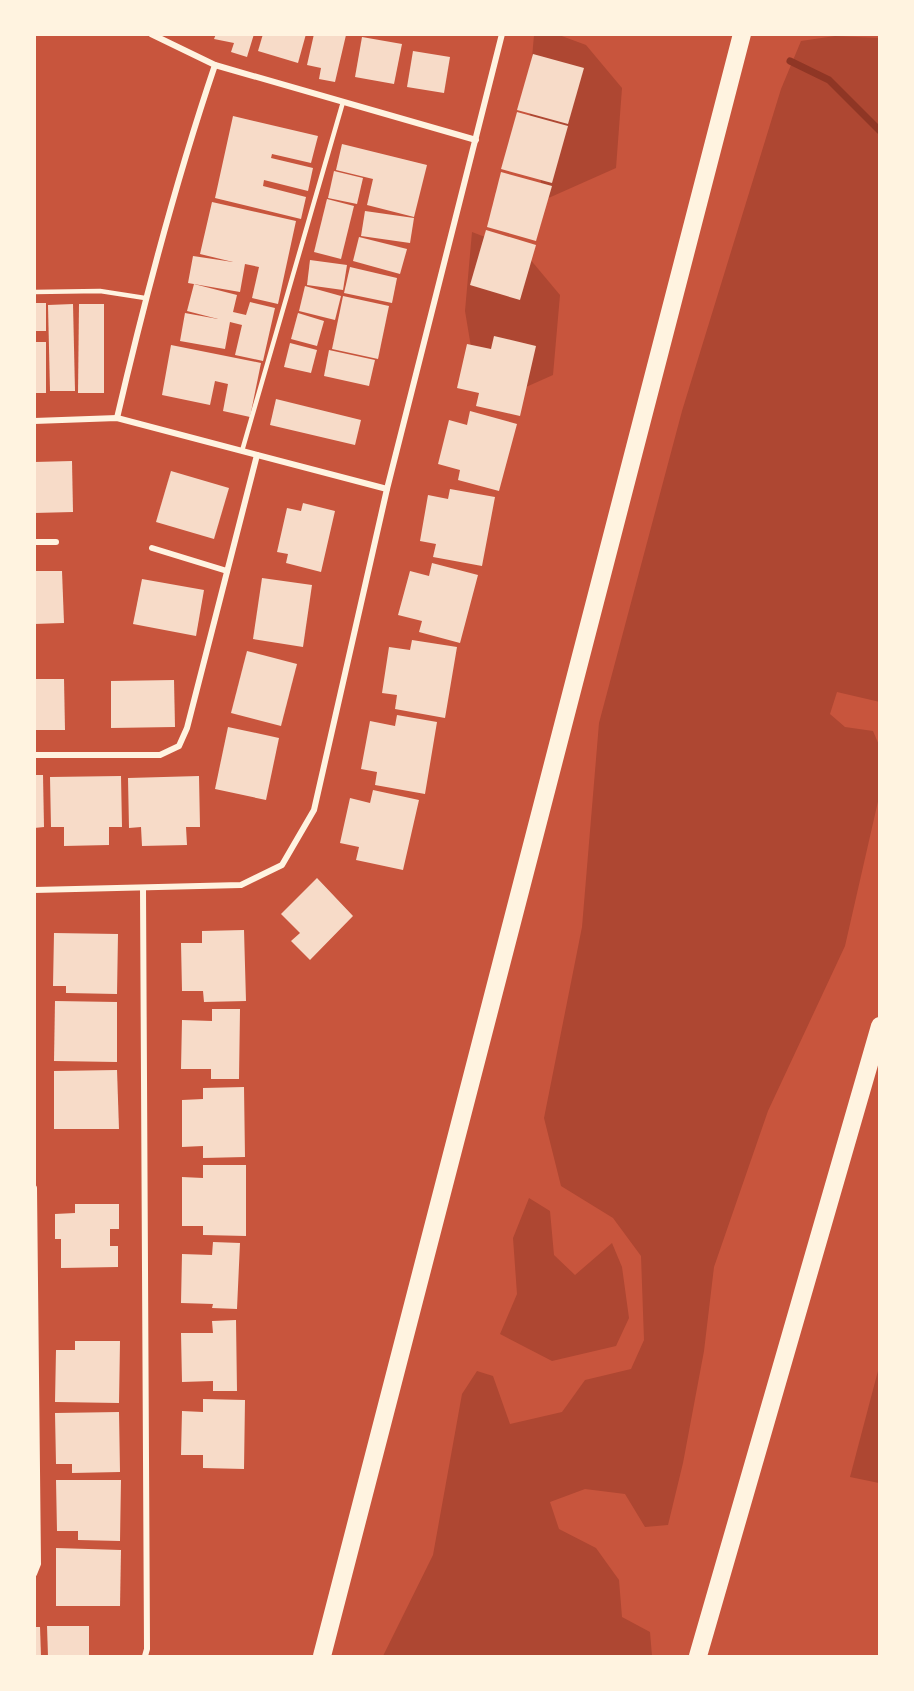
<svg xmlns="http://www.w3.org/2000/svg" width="914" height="1691" font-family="'Work Sans',sans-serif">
  <rect width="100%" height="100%" fill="#c8553d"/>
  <g fill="#ae4732">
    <path d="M534,35H559L586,45L622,88L616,168L544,200L528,104Z"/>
    <path d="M835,36L879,38L880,702L837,692L830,714L845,727L873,731L879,745V797L845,946L768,1111L714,1267L704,1351L683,1463L668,1525L645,1527L625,1494L585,1489L550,1502L559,1529L596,1548L619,1580L622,1617L650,1632L652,1656H383L433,1555L462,1394L477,1371L493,1376L510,1424L562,1412L585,1380L631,1369L644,1340L641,1256L613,1218L561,1186L544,1118L582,927L599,723L682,411L781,89L801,41Z"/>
    <path d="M472,232L524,252L560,295L553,375L481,407L465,311Z"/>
    <path d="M529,1198L550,1211L554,1255L575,1275L612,1243L622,1267L629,1318L616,1346L552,1361L500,1334L517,1294L513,1238Z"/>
    <path d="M879,1367L880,1483H879L850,1477Z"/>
  </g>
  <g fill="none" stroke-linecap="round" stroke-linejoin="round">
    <path stroke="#8f3625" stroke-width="7" d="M790,61L829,80L880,131"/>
  </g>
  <g fill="#f7dbc8">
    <path d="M216,34H254L247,57L231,52L234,43L214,39Z"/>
    <path d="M263,34H306L298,63L258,51Z"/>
    <path d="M314,34L346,35L335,82L319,79L321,68L307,65Z"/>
    <path d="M362,37L402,44L394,84L355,77Z"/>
    <path d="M413,51L450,57L444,93L407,87Z"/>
    <path d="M533,54L584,68L568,124L517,110Z"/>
    <path d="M517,112L568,126L552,183L501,169Z"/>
    <path d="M233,116L318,136L311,163L272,154L271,158L313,168L308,191L264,180L263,186L306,197L301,219L215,198Z"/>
    <path d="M342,144L427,165L414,217L367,205L373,179L336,170Z"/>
    <path d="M334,171L363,178L357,204L328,198Z"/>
    <path d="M501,172L552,186L536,241L487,227Z"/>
    <path d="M327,199L354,206L341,259L314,252Z"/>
    <path d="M212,202L296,221L278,304L252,298L259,267L245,264L240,292L188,283L193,256L233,262L200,254Z"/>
    <path d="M365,211L414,218L410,243L361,236Z"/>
    <path d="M486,230L536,245L520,300L470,285Z"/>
    <path d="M359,237L407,249L400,274L353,261Z"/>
    <path d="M310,260L347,265L343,290L307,285Z"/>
    <path d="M350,267L397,278L392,303L344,293Z"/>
    <path d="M194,284L237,295L233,312L246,315L250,302L275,308L263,361L235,355L242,325L230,322L225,349L180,341L185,313L218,319L187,311Z"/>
    <path d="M305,286L341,296L335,320L299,311Z"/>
    <path d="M343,296L389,306L378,359L332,349Z"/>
    <rect x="34" y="303" width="12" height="28"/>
    <path d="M73,304L75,391H50L48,305Z"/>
    <path d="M79,304H104V393H78Z"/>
    <path d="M298,313L324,321L317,346L291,339Z"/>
    <path d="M494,336L536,346L520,416L476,406L479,393L457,388L467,344L491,349Z"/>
    <rect x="34" y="342" width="12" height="51"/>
    <path d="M290,343L317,350L311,373L284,367Z"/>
    <path d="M171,345L261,363L250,417L223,411L228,384L215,381L210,405L162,395Z"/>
    <path d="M329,350L375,360L369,386L324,376Z"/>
    <path d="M276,399L361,420L355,445L270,425Z"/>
    <path d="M470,411L517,424L499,491L458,480L460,470L438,464L449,420L467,425Z"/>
    <path d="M72,461L73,512L34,513V462Z"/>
    <path d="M171,471L229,488L214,539L156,522Z"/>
    <path d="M450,489L495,497L482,566L433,557L436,544L420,541L428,495L448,499Z"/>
    <path d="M303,503L335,511L321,572L286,563L288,554L277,552L287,508L301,511Z"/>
    <path d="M432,563L478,575L460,643L419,632L422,621L398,615L410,571L429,576Z"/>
    <path d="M34,571H62L64,623L34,624Z"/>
    <path d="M262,578L312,585L303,647L253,639Z"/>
    <path d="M142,579L204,590L196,636L133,624Z"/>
    <path d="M412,640L457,647L445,718L395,709L397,695L382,693L389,647L410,650Z"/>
    <path d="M247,651L297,664L281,726L231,713Z"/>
    <path d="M34,679H64L65,730H34Z"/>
    <path d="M174,680L175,727L111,728V681Z"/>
    <path d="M397,715L437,722L425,794L375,785L377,772L361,769L370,721L395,726Z"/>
    <path d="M228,727L279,738L266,800L215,789Z"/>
    <path d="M34,775H43L44,827L34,828Z"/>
    <path d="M121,776L122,827H109V845L64,846V827H51L50,777Z"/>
    <path d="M199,776L200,827H186L187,845L142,846L141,827L129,828L128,778Z"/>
    <path d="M373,790L419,800L403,870L356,860L359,847L340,843L350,798L370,803Z"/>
    <path d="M317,878L353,916L310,960L291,941L300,933L281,914Z"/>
    <path d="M244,930L246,1001L204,1002L203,991H182L181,943H202V931Z"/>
    <path d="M54,933L118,934L117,994L66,993V986H53Z"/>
    <path d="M55,1001L117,1002V1062L54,1061Z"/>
    <path d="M212,1009H240L239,1079H211V1069H181L182,1020L212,1021Z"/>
    <path d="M117,1070L119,1129H54V1071Z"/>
    <path d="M244,1087L245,1157L203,1158V1146L182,1147V1100L203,1099V1088Z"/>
    <path d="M203,1165H246V1236L203,1235V1226H182V1177L203,1178Z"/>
    <path d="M75,1204H119V1229H110V1246H118V1267L61,1268V1239H55V1214L75,1213Z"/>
    <path d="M213,1242L240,1243L237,1309L212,1308L213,1304L181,1303L182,1254L212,1255Z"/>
    <path d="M236,1320L237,1391H213V1381L182,1382L181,1333H213L212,1321Z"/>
    <path d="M75,1341H120L119,1403L55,1402L56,1350H75Z"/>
    <path d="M203,1399L245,1400L244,1469L203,1468V1455H181L182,1411L203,1412Z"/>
    <path d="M119,1412L120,1472L72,1473V1464H56L55,1413Z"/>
    <path d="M56,1480H121L120,1541L78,1540V1531H57Z"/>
    <path d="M56,1548L121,1550L120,1606H56Z"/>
    <path d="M47,1626H89V1656H48Z"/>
    <path d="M34,1627H40L41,1656H34Z"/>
  </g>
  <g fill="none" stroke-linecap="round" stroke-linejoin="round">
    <g stroke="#fff3e0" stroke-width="4.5">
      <path d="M34,292L100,291L145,298"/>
      <path d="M242,451L343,102"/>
    </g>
    <g stroke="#fff3e0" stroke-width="6">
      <path d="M151,34L215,65L476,140"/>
      <path d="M117,418C145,298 176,180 215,65"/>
      <path d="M34,421L117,418L387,489"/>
      <path d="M34,542H56"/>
      <path d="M152,548L227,571"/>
      <path d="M34,755H160L179,746L187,728L257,455"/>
      <path d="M143,889L147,1649L145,1656"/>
      <path d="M34,890L241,885L282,865L314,810L387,489L502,34"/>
      <path d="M34,1188L38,1564L34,1574"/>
    </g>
    <g stroke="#fff3e0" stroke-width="18">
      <path d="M322,1656L742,34"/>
      <path d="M698,1656L880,1026"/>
    </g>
  </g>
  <rect width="914" height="1691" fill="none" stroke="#fff3e0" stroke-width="72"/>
</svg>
